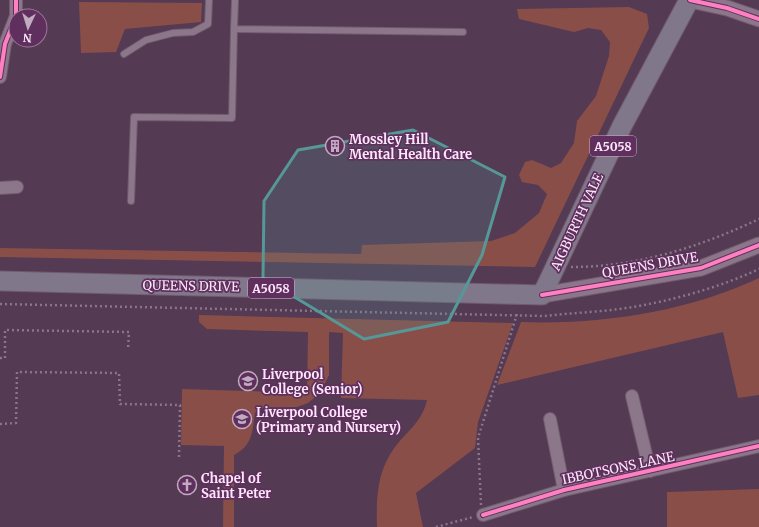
<svg xmlns="http://www.w3.org/2000/svg" width="759" height="527" font-family="Merriweather,serif">
  <rect width="100%" height="100%" fill="#543a53"/>
  <g fill="#8a4e49">
    <path d="M79,2L202,3L201,22L125,29L116,52L81,53Z"/>
    <path d="M629,7L647,14L649,28L535,267L0,257V248L361,254L362,245L491,241L515,233L539,213L547,194L538,185L522,182L519,175L525,162L532,160L551,168L561,163L574,143L577,121L596,96L609,56L610,42L601,30L588,28L574,32L519,19L517,9Z"/>
    <path d="M759,278V395L738,398L723,332L497,385L521,322C600,325 687,312 759,278Z"/>
    <path d="M199,315L513,323L478,422L475,448L416,493L423,527H377C376,498 377,471 395,447C408,430 422,422 427,400L341,398L343,333L329,332V375L320,393L308,403L297,407L260,408L255,413C252,432 253,445 234,455V527H223L224,446L181,445L182,389L307,393L308,332L207,329L199,322Z"/>
    <path d="M759,489V527H667V492Z"/>
  </g>
  <g fill="none" stroke-linecap="round" stroke-linejoin="round">
    <defs>
      <g id="service">
        <path d="M235,0L234,29L463,32"/>
        <path d="M124,54L146,40L173,33L193,32L208,24L209,0"/>
        <path d="M131,201L134,117L232,118L234,29"/>
      </g>
      <g id="minor">
        <path d="M0,77L5,44L16,16V0"/>
        <path d="M0,188L17,187"/>
        <path d="M632,396L650,471"/>
        <path d="M550,419L564,490"/>
        <path d="M483,515L564,490L759,446"/>
      </g>
      <g id="tertiary">
        <path d="M690,0L727,8L759,19"/>
        <path d="M542,295L701,268L759,245"/>
      </g>
      <path id="primary" d="M0,281L542,295L622,126L689,0"/>
    </defs>
    <use href="#service" stroke="#6f5a6e" stroke-width="8"/>
    <use href="#minor" stroke="#6f5a6e" stroke-width="14"/>
    <use href="#tertiary" stroke="#6f5a6e" stroke-width="17"/>
    <use href="#primary" stroke="#6f5a6e" stroke-width="21"/>
    <g stroke="#897688" stroke-width="2.5" stroke-dasharray="2 3" stroke-linecap="butt">
      <path d="M571,267C637,267 700,247 759,219"/>
      <path d="M0,304L544,316C571,313 599,312 627,308C671,301 718,288 759,269"/>
      <path d="M0,358H5V330L129,332L128,349"/>
      <path d="M0,424L16,423L17,372L119,373L120,404L180,405L179,457"/>
      <path d="M481,505L478,438L517,314"/>
      <path d="M436,527L473,517"/>
    </g>
    <use href="#service" stroke="#8b768a" stroke-width="6"/>
    <use href="#minor" stroke="#8b768a" stroke-width="12"/>
    <use href="#tertiary" stroke="#8b768a" stroke-width="15"/>
    <use href="#primary" stroke="#81778a" stroke-width="19"/>
    <defs>
      <g id="cycleway">
        <path d="M690,0L727,8L759,19"/>
        <path d="M0,77L5,44L16,16V0"/>
        <path d="M542,295L701,268L759,245"/>
        <path d="M483,515L564,490L759,446"/>
      </g>
    </defs>
    <use href="#cycleway" stroke="#5f305d" stroke-width="6"/>
    <use href="#cycleway" stroke="#ff80c0" stroke-width="4"/>
  </g>
  <path fill="#569898" fill-opacity="0.2" stroke="#569898" stroke-width="3" stroke-linejoin="round" d="M413,130L505,177L482,255L448,322L364,339L263,278L264,201L298,150Z"/>
  <defs>
    <symbol id="building-ring" viewBox="-11 -11 22 22"><circle r="9.5" fill="#5f305d" stroke="#c2aac0" stroke-width="1.5"/><path d="M-4-6H4V6H1V3H-1V6H-4ZM-2.5-4.3h1.7v1.8h-1.7ZM.8-4.3h1.7v1.8H.8ZM-2.5-1h1.7V.8h-1.7ZM.8-1h1.7V.8H.8Z" fill="#c2aac0"/></symbol>
    <symbol id="school-ring" viewBox="-11 -11 22 22"><circle r="9.5" fill="#5f305d" stroke="#c2aac0" stroke-width="1.5"/><path d="M0-5L7-2L0 1L-7-2ZM-4 1L0 2.5L4 1V4Q0 6-4 4Z" fill="#c2aac0"/></symbol>
    <symbol id="church-ring" viewBox="-11 -11 22 22"><circle r="9.5" fill="#5f305d" stroke="#c2aac0" stroke-width="1.5"/><path d="M-1.2-6h2.4v3.5h3.3v2.4h-3.3V6h-2.4V-.1h-3.3v-2.4h3.3Z" fill="#c2aac0"/></symbol>
  </defs>
  <g fill-rule="evenodd">
    <use href="#building-ring" x="324" y="135" width="22" height="22"/>
    <use href="#school-ring" x="237" y="370" width="22" height="22"/>
    <use href="#school-ring" x="231" y="408" width="22" height="22"/>
    <use href="#church-ring" x="176" y="474" width="22" height="22"/>
  </g>
  <g text-anchor="middle" dominant-baseline="central" stroke-width="3.5" stroke-linejoin="round" paint-order="stroke">
    <g fill="#5f305d" stroke="#ceafcc" stroke-width="1">
      <rect x="590" y="136" width="46" height="20" rx="3"/>
      <rect x="248" y="278" width="46" height="20" rx="3"/>
    </g>
    <g font-size="12" font-weight="bold" fill="#fde6fb">
      <text x="613" y="146">A5058</text>
      <text x="271" y="288">A5058</text>
    </g>
    <g font-size="13" font-weight="bold" fill="#fde6fb" stroke="#5f305d" text-anchor="start">
      <text x="349" y="139">Mossley Hill<tspan x="349" dy="15">Mental Health Care</tspan></text>
      <text x="262" y="374">Liverpool<tspan x="262" dy="15">College (Senior)</tspan></text>
      <text x="256" y="412">Liverpool College<tspan x="256" dy="15">(Primary and Nursery)</tspan></text>
      <text x="201" y="478">Chapel of<tspan x="201" dy="15">Saint Peter</tspan></text>
    </g>
    <g font-size="13" fill="#fde6fb" stroke="#5f305d">
      <text transform="translate(577 222) rotate(-65)">AIGBURTH VALE</text>
      <text transform="translate(650 265) rotate(-10)">QUEENS DRIVE</text>
      <text transform="translate(191 286) rotate(1)">QUEENS DRIVE</text>
      <text transform="translate(618 468) rotate(-12)">IBBOTSONS LANE</text>
    </g>
  </g>
  <g transform="translate(28 28) rotate(184)"><circle r="19" fill="#5f305d" stroke="#9e799c"/>
  <path d="M0-3L7 15L0 10L-7 15Z" fill="#c2aac0"/>
  <text y="-6" font-size="11" font-weight="bold" text-anchor="middle" fill="#fde6fb">N</text>
  </g>
</svg>
